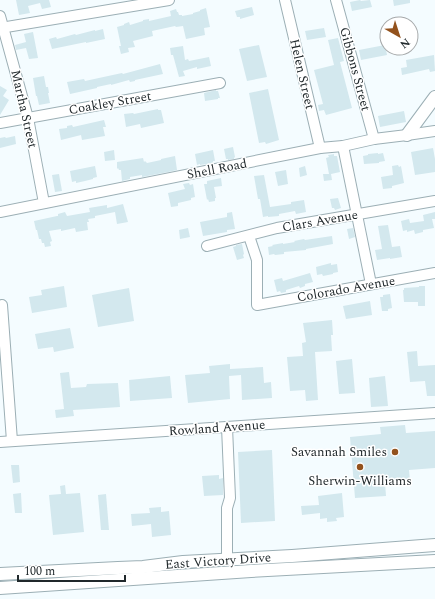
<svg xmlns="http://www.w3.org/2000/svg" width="435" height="599" font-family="Spectral,serif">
  <rect width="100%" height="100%" fill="#f4fcff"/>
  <g fill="#d3e8ee">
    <path d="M16,0H49L51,7L42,9L40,3L28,6L30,13L19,15Z"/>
    <path d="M360,0L361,1L370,0L372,7L352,11L350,2Z"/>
    <path d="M393,0H410V3L394,6Z"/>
    <path d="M252,7L254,15L240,19V17H237L235,11Z"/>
    <path d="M206,8L210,27L204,28L205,35L186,39L183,26L176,27L175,26L152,31L153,36L133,41L135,47L128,48L129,52L121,54L119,46H121L117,27L124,25V24L129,22L130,25L143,21V20L149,19V21L171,16L170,11L176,9L177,12H178L179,15H182V16L193,14V13L200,11V10Z"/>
    <path d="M324,28L326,37L307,40L305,31Z"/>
    <path d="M103,29L105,39L86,43V42L52,49L49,39L56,37L57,39L75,34L76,35L95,30V31Z"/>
    <path d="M33,32L38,58L29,59L26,48L16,50L15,45L26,42L24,34Z"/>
    <path d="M338,38L344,61L340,62L352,108L326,115L324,110L319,111L318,105L323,104L314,70L334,65L328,40Z"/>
    <path d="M259,45L267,77L247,81L239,49Z"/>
    <path d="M385,45L387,55L361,60L359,50Z"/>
    <path d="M183,46L185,60L188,59L189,61L209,57L211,66L197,69V67L183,71L185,76L179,77L173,55H171L170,48Z"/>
    <path d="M434,55L435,71L430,72L429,69L402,75L401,68L407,67L406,60Z"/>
    <path d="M160,64L163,74L135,80V81L130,82L129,80L111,85V84L97,87V88L70,94L67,82L84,79L85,81L122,73L123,74Z"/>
    <path d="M44,76L46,87H48L49,93H48L50,103L39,105L37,96H36L33,78Z"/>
    <path d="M0,86L7,90L3,96L9,100L0,115Z"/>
    <path d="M268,89L279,140L266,144L265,142L259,143L249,93Z"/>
    <path d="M216,90V91H218L220,98H218V99L205,101L204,93Z"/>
    <path d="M158,109V110H161L164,123L141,128L140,124L126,127L124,114L133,113L134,114Z"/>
    <path d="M404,111L406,122L380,127L378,116Z"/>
    <path d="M104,120L106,127H103L105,136L82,140L81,135L61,140L59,129L67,128V126L72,125L73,127Z"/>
    <path d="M15,136L16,144L0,148V138L5,137L6,138Z"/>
    <path d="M233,147L235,157L234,158V159L228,160V159H226L224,149Z"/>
    <path d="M433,148L435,159V172L415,175L411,152Z"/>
    <path d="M114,150L115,160L105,161L104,152Z"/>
    <path d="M213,150L215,161H213V163L200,165V164L197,165L195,154Z"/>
    <path d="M378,153V154L383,153L385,161L379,162V163L364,164L363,156L368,155V154Z"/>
    <path d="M334,154V156H337L340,172L331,174L332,180L324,181L323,174H329L326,158L329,157L328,155Z"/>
    <path d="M175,156L177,170L168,172L142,177V175L130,177V179L122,181L121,170H119L118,168L117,169V162L143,158L144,162L145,161L147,163L161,160V159Z"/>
    <path d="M398,165L399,167L401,166L404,183L392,186V188L383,189L381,177L393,175L392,166Z"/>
    <path d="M95,166L97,177L93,178V179L85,181L76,183V181L72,182L70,171Z"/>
    <path d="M305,166L307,175L300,177L299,168Z"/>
    <path d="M286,170L288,184L278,186L275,172Z"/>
    <path d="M59,174L62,191L55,192L52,175Z"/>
    <path d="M264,175L270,207L291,204V202L304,200L306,212L296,214L295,211L279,214V216L268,217V216L263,217L260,199H258L254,176Z"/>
    <path d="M221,178L222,186L214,187L216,198H215V201L209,202L208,199L207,200L204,184H207V181Z"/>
    <path d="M189,183L190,185L193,184L195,197L191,198V200L178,203V206L171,207L168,193L185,189L183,184Z"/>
    <path d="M338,198L341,208L335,210L334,208H332L330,199Z"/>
    <path d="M123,204L128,222L117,224L115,212L95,216V218L88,219L89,222H87L88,230L76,232L75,228L61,231V229L49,231L52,241L50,242L51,246L45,247L44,243H42L41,239H39L37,230H36L34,221L57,216H58V214L65,212L67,216L90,212L89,208L107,205V208Z"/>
    <path d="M232,212L235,229L227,230V232L203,236L200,222L227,217V213Z"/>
    <path d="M435,212V219H432L434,228L423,230V232L415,234L414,230L407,232V230L403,231L401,221L409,219L410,223L424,221L423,215Z"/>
    <path d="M388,225L392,247L400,246L402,257L390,259V258L377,260L375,250L382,249L378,226Z"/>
    <path d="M188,228L190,237L180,239L179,230Z"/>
    <path d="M353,228L355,237L349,239L347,229Z"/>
    <path d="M332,236L333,244L306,249V250L284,252V254L275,255L274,254L269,255L268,247L273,246L272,245L283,243V244L295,242L294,241L304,239L305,240Z"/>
    <path d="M242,244L244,254L243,255L244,258L237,260L233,247L236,246V245Z"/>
    <path d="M331,263V265L337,264L338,272L333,273V274L323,276L322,274L317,275L316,267Z"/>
    <path d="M310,273L313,282L305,284V286L300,288L299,286L286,290V292L281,293L280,291L277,292L274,280L282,278L283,281Z"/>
    <path d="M64,286L67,307L32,313L29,297L42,295L41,290Z"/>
    <path d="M419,286H425V306H418V302H404L403,290H404V288L419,287Z"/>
    <path d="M129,288L134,321L98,327L92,295Z"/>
    <path d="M390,294L392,308L388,309V311H382L380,297H383V295Z"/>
    <path d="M370,301L372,315L346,319L343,306Z"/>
    <path d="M332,320L333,335H331L332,351L315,352L318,400L306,401L305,390L290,391L287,357L303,356L302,343L306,342L303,323Z"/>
    <path d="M70,328L74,348L54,352L53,347L38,349L35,334Z"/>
    <path d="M417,351L418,366L435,365V396H427L425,381L410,382L407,352Z"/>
    <path d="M352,359L355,393L339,394L336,361Z"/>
    <path d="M230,364V369L263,367L264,383L271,382L272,398L242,400L241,375L229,376L230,399L188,403L185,375L210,373L209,366Z"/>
    <path d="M69,372L71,388L86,387L87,384L118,383L120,407L73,410L74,416L56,418L55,410L64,409L60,373Z"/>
    <path d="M170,376L172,398L130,401L129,380Z"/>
    <path d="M385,376L388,406L371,407L369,378Z"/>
    <path d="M405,425L406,433L435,431V468L409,470L410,481L385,483L386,496L355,498L350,437L381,434L380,427Z"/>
    <path d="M272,450L275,521L241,523L238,452Z"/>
    <path d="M11,465H19L20,482L13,483Z"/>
    <path d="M219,475V479L223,478V495L204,496L202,476Z"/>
    <path d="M65,485L66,494L80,493L84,532L53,535L49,495L61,494L60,486Z"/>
    <path d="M21,493L22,513H15L13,494Z"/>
    <path d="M342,493L344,517L336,518L337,521L327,522V518L320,519V513L302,515L301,506L319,505L318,496Z"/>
    <path d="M106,494L109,530H101L98,495Z"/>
    <path d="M161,507V512L169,511L171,535L152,537L151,524L132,526L131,514L150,513L149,508Z"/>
  </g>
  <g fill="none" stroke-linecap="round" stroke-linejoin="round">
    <defs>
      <g id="minor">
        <path d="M285,0L320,148"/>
        <path d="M336,0L374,139"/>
        <path d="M0,16L28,118L44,203"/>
        <path d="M0,28L169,0"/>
        <path d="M0,123L220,83"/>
        <path d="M343,146L371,284"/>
        <path d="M0,212L320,148L343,146L374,139L407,135L435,131"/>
        <path d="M249,236L257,260V305L435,273"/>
        <path d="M207,246L277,228L435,201"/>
        <path d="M2,305L12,441"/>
        <path d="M0,442L435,413"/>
        <path d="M227,559V508L230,498L227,427"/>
      </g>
      <g id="major">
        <path d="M407,135L435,97"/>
        <path d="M0,574L118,568L143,567L183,562L292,556L435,545"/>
        <path d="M0,588L251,571L435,561"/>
      </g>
    </defs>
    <use href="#minor" stroke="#9cafb5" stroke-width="12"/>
    <use href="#major" stroke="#9cafb5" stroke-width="14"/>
    <use href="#minor" stroke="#fff" stroke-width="10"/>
    <use href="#major" stroke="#fff" stroke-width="12"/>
  </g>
  <g fill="#93521d" stroke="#fff" stroke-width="1.5">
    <circle cx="395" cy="452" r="4"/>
    <circle cx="360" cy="467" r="4"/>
  </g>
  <g text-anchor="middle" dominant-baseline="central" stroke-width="3" stroke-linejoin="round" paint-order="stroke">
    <g font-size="13" fill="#20282b" stroke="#fff">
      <text transform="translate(355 69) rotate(75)">Gibbons Street</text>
      <text transform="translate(302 74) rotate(77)">Helen Street</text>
      <text transform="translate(110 103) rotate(-10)">Coakley Street</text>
      <text transform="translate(24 109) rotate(77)">Martha Street</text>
      <text transform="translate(217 169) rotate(-11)">Shell Road</text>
      <text transform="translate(320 221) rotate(-10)">Clars Avenue</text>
      <text transform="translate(346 289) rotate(-10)">Colorado Avenue</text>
      <text transform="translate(217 428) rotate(-4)">Rowland Avenue</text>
      <text transform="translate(218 561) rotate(-4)">East Victory Drive</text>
    </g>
    <g font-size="13" fill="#20282b" stroke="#fff" text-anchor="end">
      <text x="387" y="452">Savannah Smiles</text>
      <text x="360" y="481" text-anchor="middle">Sherwin-Williams</text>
    </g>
  </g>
  <g transform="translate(399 36) rotate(141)"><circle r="19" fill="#ffffff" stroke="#a6a9aa"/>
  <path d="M0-3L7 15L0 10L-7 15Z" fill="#93521d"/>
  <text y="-6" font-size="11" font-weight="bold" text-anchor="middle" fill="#20282b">N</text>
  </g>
  <path d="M18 575v6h107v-6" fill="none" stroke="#20282b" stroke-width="2"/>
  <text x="24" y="575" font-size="12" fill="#20282b" stroke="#ffffff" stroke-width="3" paint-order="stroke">100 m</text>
</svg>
